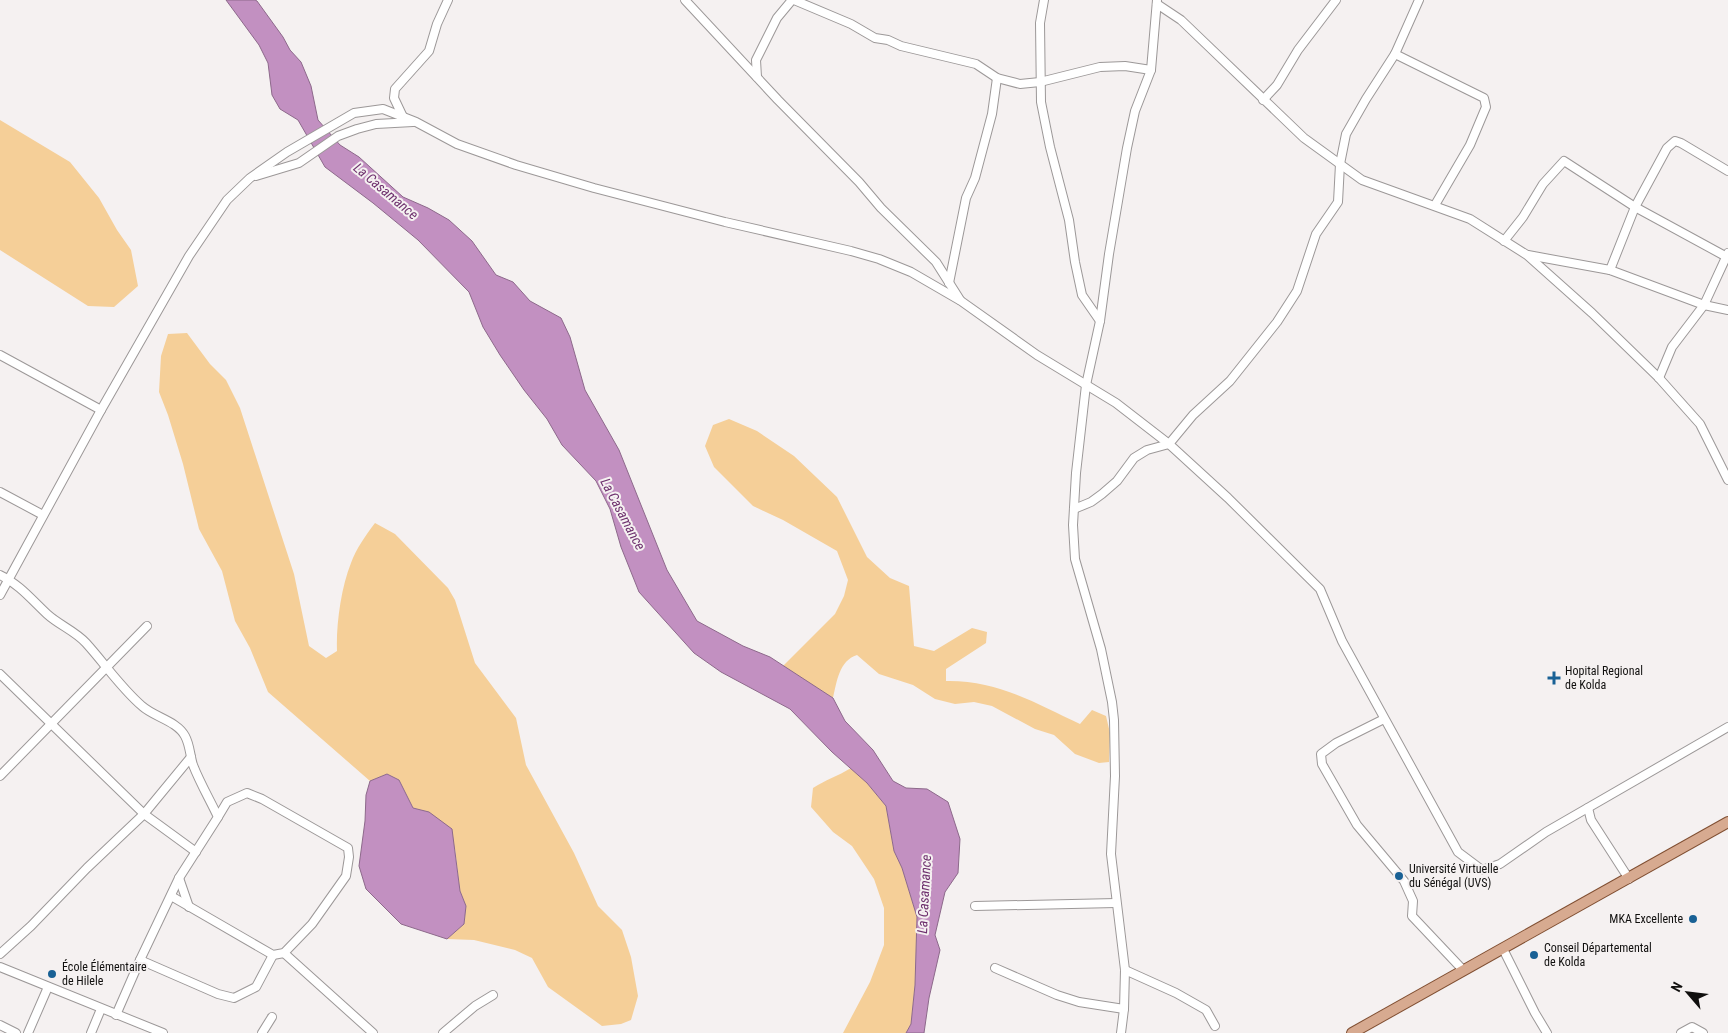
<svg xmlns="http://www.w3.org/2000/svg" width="1728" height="1033" font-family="'Roboto Condensed',sans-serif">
  <rect width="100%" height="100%" fill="#f5f1f1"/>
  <g fill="#f5cf98">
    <path d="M0,120L70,162L99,198L117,230L131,250L138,286L114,307L88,306L0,250Z"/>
    <path d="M187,333L210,364L226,380L240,408L294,574L309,646L326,658L337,651C336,625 341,588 351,563C356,549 366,535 375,523L395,534L448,588L455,600L475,663L516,718L526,765L574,853L598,906L622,930L631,957L638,996L631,1020L621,1024L602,1026L548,987L532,958L515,950L474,940L447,939L464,924L466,906L460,891L455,849L429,812L413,808L399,780L387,774L370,781L268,692L250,648L235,621L222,571L199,529L183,464L168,415L159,392L161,356L168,334Z"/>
    <path d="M729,419L757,431L794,456L837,497L867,557L890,578L909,586L914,646L934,651L972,628L987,632L986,643L946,669V681C997,680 1035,703 1080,724L1092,710L1106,716L1110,733L1109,762L1099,763L1075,754L1054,735L1035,729L992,706L974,702L955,704L935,699L913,685L879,674L857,655C839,661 837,681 833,698L783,666L835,614L844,596L848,580L837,551L783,520L753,506L714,467L705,446L713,425Z"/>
    <path d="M851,768L867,783L886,806L894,851L902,868L917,917L915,984L911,1024L906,1033H843L870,982L884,945V908L874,879L852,846L833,832L811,807L813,788C825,780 838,776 851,768Z"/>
  </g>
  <g fill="#c290c1" stroke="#8d698b">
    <path d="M226,0H255L257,1L283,37L290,50L301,62L311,86L318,120L340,145L359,157L403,197L428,208L449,220L472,241L496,275L513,282L530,301L561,318L570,337L585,390L619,450L667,570L697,621L743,646L770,657L833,698L845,721L873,750L893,781L906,788L927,789L948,802L960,839L958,873L945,892L935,935L940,950L929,998L924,1033H906L911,1024L915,985L917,917L902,868L894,851L886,806L867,783L832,752L790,709L721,672L694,653L639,592L621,547L610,509L596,481L562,445L547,419L524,390L500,355L483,327L469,292L418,240L373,203L325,167L298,120L280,109L272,95L268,63L259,45Z"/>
    <path d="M387,774L399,780L413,808L429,812L452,829L460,891L466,906L464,924L447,939L401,924L366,889L359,866L365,821L366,795L370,781Z"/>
  </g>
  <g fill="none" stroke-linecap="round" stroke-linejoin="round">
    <defs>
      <g id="minor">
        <path d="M685,0L778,100L859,182L881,208L936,262L960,300"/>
        <path d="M794,0L851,24L875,38L888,40L901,46L976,64L997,78L1020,84L1040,82L1100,67L1125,66L1151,70"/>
        <path d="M1044,0L1040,23L1041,102L1050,147L1069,220L1075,262L1082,295L1100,321"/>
        <path d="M1157,4L1181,20L1304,138L1362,180L1470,219L1527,255L1592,313L1659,378L1700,424L1728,480"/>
        <path d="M1395,54L1484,98L1486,107L1470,145L1435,205"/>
        <path d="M757,77L756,60L777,18L792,0"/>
        <path d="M1263,100L1277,85L1298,50L1336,0"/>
        <path d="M403,117L394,98L395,89L429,51L437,24L448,0"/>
        <path d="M256,176L299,163L338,136L357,129L376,124L413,122"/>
        <path d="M1504,241L1523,217L1543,184L1564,161L1635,207L1725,256"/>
        <path d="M1528,255L1610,270L1704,305L1728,310"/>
        <path d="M1610,270L1635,207L1667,148L1675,141L1681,143L1728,171"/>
        <path d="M949,283L966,198L975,178L992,114L997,78"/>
        <path d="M0,355L101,410"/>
        <path d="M1659,378L1672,347L1704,305L1728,253"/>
        <path d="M0,492L43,515"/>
        <path d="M1074,509L1091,502L1102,494L1117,481L1134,458L1147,450L1169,444L1193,415L1230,381L1277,322L1297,291L1316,234L1338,202L1340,164L1346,134L1366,99L1395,54L1419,0"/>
        <path d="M0,575C19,584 32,600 47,614C59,625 75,631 86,643C105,664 121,688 142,706C154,717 177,721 185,736C190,745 190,756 193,765C200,783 210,800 218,817L179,878L140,960L116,1015"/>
        <path d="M0,595L101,410L189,256L227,200L250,178L287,152L354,113L383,109L416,122L457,144L516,165L594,188L725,222L851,251L879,259L911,272L961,301L1037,355L1116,403L1169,444L1228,498L1320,589L1342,641L1458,852L1482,870L1500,864L1546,832L1728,727"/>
        <path d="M0,674L144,814L196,852"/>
        <path d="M1384,719L1336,743L1321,754L1322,764L1357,825L1404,881L1413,901L1412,916L1463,970"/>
        <path d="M0,776L147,626"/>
        <path d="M1588,808L1591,820L1629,879"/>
        <path d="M179,878L189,907"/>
        <path d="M171,896L273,955L284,953L312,924L346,876L349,857L348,848L262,799L247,793L227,802L218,817"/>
        <path d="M975,906L1116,903"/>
        <path d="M1503,949L1535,1013L1547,1033"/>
        <path d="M284,953L373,1033"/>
        <path d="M0,954L31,926L87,868L144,814L191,757"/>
        <path d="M140,960L218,994L234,998L256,987L273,955"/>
        <path d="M0,967L163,1033"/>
        <path d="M995,968L1057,995L1079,1002L1124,1009"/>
        <path d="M1125,970L1176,993L1206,1010L1215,1026"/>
        <path d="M0,1025L16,1033"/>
        <path d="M28,1033L48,987"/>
        <path d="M91,1033L101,1009"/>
        <path d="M262,1033L272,1017"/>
        <path d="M443,1033L475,1006L493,995"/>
        <path d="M1121,1033L1124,1009L1125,970L1111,854L1115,776L1114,720L1112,702L1101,649L1075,559L1073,525L1076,473L1086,385L1100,321L1109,254L1127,148L1135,111L1151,70L1157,0"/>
        <path d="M1681,1033L1692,1027L1703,1033"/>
      </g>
      <path id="major" d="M1352,1033L1728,822"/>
    </defs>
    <use href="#minor" stroke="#9c9898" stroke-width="10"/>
    <use href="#major" stroke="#804f32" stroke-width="12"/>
    <use href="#minor" stroke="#fff" stroke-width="8"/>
    <use href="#major" stroke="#d7aa90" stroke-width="10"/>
  </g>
  <g fill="#196195" stroke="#f5f1f1" stroke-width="2">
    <path d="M1551.5 670.5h5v5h5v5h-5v5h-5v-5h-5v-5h5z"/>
    <circle cx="1399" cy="876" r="5"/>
    <circle cx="1693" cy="919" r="5"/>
    <circle cx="1534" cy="955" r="5"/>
    <circle cx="52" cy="974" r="5"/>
  </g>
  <g text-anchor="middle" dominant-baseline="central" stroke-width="4" stroke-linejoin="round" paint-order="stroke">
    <g font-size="12" fill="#100f0e" stroke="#f5f1f1" text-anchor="start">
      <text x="1565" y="671">Hopital Regional<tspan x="1565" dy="14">de Kolda</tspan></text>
      <text x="1409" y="869">Université Virtuelle<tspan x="1409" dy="14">du Sénégal (UVS)</tspan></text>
      <text x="1683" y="919" text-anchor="end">MKA Excellente</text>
      <text x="1544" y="948">Conseil Départemental<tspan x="1544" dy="14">de Kolda</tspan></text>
      <text x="62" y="967">École Élémentaire<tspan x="62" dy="14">de Hilele</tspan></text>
    </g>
    <g font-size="14" font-style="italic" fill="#6e316e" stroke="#f5f1f1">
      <text transform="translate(386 191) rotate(40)">La Casamance</text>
      <text transform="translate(623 514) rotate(62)">La Casamance</text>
      <text transform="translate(924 894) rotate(-87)">La Casamance</text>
    </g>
  </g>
  <g transform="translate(1688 993) rotate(298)" stroke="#f5f1f1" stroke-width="4" paint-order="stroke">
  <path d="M0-4L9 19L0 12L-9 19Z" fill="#100f0e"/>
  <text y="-8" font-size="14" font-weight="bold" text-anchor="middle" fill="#100f0e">N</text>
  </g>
</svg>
